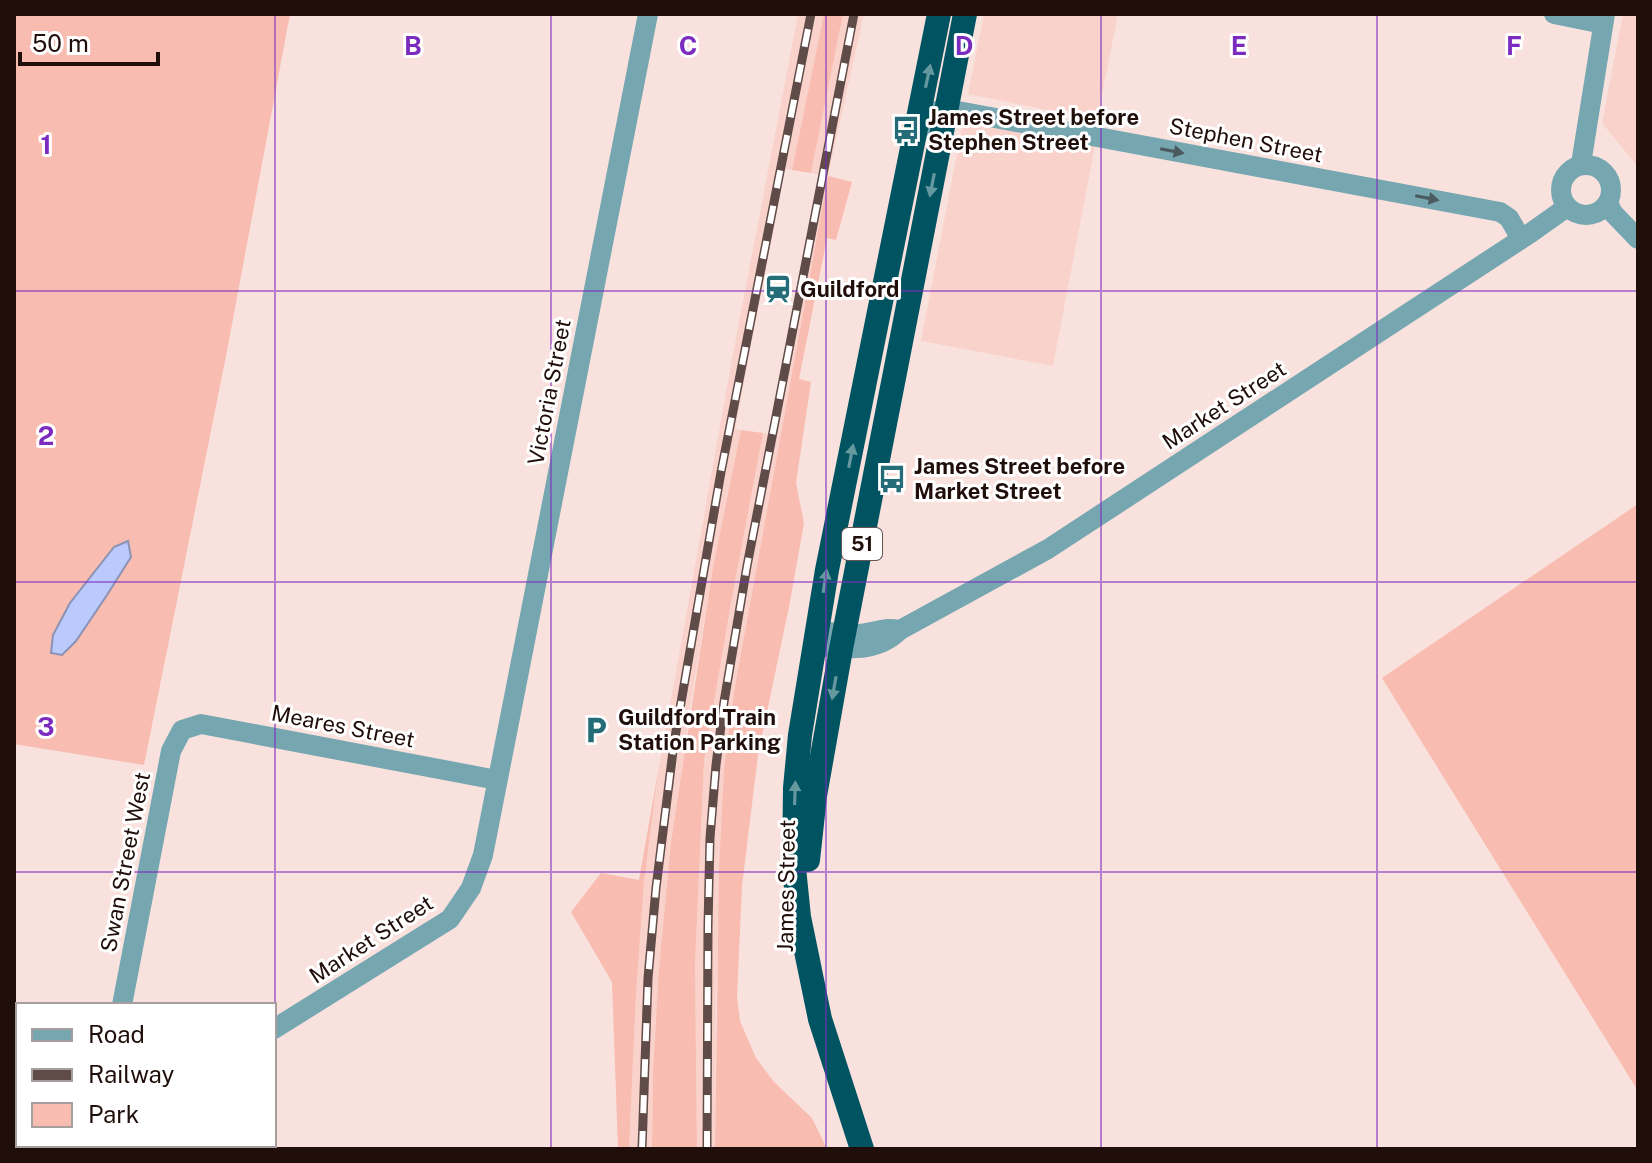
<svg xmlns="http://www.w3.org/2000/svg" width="1652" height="1163" font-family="'Public Sans',sans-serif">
  <rect width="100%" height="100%" fill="#f9e2de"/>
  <g fill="#f9d3cb">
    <path d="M798,14H824L792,170L785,169L735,429L741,430L713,567L689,716L653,1073L652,1149H629L636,994L644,882L658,772L732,359Z"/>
    <path d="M843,14H864L828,176L735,686L724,768L716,997L715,1149H697L695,965L704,761L731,603L763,433L769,434L819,175L811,173Z"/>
    <path d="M984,14H1118L1097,120L968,94Z"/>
    <path d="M1623,14H1638V167L1602,123Z"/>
    <path d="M963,122L1095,146L1053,366L921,341Z"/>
  </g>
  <g fill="#f8bcb0">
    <path d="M14,14H290L227,351L144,765L14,744Z"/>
    <path d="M824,14H843L811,173L792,170Z"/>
    <path d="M828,176L852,182L836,240L827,238L799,379L811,382L796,483L804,523L790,602L758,755L742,886L737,997L740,1021L756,1058L774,1082L812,1118L827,1149H715L719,870L724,768L735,686Z"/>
    <path d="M741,430L763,433L731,603L704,761L695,965L697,1149H652L653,1073L659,969L671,843L713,567Z"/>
    <path d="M1638,504V1091L1382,678Z"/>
    <path d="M658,772L644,882L636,994L629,1149H618L612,982L571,912L601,873L639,880Z"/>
  </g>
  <path fill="#bbcafd" stroke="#8c92b4" stroke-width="2" d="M128,541L131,557L107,595L76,641L62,655L51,653L53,635L70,603L114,547Z"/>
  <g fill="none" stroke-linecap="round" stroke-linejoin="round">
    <g stroke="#76a7b1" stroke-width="20">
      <path d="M1554,14L1603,24"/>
      <path d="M918,134C927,118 928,111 947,109L1500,212L1509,218L1521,239"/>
      <path d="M1581,164L1605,14"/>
      <circle cx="1586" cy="190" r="25"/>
      <path d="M1608,203L1613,213L1638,239"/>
      <path d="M818,630C834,633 850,636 866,633C881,631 884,627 900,630"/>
      <path d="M815,645C846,649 876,654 900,630L1048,549L1529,234L1567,207"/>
      <path d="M122,1005L171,751L182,730L201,724L497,780"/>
      <path d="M274,1029L450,919L471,888L483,855L648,14"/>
      <path d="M94,1149L95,1145"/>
    </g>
    <g stroke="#005461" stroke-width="24">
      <path d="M808,860L815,796L841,649L965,14"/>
      <path d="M862,1149L820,1019L799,917L794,868L795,788L800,735L827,570L939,14"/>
    </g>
    <defs>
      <g id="rail">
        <path d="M642,1149L648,978L656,888L674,743L721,472L811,14"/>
        <path d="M707,1149L708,925L710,838L716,765L724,702L747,566L854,14"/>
      </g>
    </defs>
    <use href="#rail" stroke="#5f4b48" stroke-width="9"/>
    <use href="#rail" stroke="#fff" stroke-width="6" stroke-dasharray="18" stroke-linecap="butt"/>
  </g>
  <defs><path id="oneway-solid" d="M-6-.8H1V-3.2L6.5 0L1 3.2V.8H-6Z" transform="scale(2)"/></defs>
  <g fill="#6698a0">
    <use href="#oneway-solid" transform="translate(928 76) rotate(-78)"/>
    <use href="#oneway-solid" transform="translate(932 185) rotate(101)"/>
    <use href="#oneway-solid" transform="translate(851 456) rotate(-79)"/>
    <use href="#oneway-solid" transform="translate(825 581) rotate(-81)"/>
    <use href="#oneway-solid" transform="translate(834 688) rotate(100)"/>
    <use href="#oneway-solid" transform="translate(795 793) rotate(-88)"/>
  </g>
  <g fill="#4b5a5e">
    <use href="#oneway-solid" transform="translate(1172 151) rotate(11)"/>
    <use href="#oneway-solid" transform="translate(1427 198) rotate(11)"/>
  </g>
  <path fill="none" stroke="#7b2cbf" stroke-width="2" stroke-opacity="0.55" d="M275,14V1149M551,14V1149M826,14V1149M1101,14V1149M1377,14V1149M14,291H1638M14,582H1638M14,872H1638"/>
  <defs>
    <symbol id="bus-bare" viewBox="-9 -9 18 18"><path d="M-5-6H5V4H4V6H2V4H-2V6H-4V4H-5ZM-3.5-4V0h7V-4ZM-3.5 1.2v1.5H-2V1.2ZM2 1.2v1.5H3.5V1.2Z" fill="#256c79" stroke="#fff" stroke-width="2.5" paint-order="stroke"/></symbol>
    <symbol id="station-bare" viewBox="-9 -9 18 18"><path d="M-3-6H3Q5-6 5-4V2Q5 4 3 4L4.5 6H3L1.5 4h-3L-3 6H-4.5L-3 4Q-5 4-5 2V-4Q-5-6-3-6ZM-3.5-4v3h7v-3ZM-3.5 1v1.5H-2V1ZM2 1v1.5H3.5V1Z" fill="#256c79" stroke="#fff" stroke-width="2.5" paint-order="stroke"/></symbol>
    <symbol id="parking-bare" viewBox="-9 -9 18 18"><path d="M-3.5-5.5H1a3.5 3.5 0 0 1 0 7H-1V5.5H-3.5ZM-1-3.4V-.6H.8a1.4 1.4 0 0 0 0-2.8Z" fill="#256c79" stroke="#fff" stroke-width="2.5" paint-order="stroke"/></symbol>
  </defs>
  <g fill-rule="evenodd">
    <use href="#bus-bare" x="886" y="110" width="40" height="40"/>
    <use href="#station-bare" x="758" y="269" width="40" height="40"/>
    <use href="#bus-bare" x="872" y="459" width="40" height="40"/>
    <use href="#parking-bare" x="576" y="710" width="40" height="40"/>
  </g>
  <g text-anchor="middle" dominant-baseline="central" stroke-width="6" stroke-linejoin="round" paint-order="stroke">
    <rect fill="#fff" stroke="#635654" stroke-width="2" x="842" y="528" width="40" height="32" rx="6"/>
    <g font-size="20" font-weight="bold" fill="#200e0b">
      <text x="862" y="544">51</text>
    </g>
    <g font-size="22" font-weight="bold" fill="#200e0b" stroke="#fff" text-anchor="start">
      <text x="928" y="117">James Street before<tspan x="928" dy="25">Stephen Street</tspan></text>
      <text x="800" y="289">Guildford</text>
      <text x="914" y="466">James Street before<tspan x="914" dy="25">Market Street</tspan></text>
      <text x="618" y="717">Guildford Train<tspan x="618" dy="25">Station Parking</tspan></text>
    </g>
    <g font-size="22" fill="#200e0b" stroke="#fff">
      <text transform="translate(1246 140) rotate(11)">Stephen Street</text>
      <text transform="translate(549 392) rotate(-79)">Victoria Street</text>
      <text transform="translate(1224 405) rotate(-33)">Market Street</text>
      <text transform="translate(343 726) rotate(11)">Meares Street</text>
      <text transform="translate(125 862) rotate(-79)">Swan Street West</text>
      <text transform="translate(786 886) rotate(-89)">James Street</text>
      <text transform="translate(371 939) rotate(-33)">Market Street</text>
    </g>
  </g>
  <g font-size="26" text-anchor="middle" font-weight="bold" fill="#7b2cbf" stroke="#fff" stroke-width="6" stroke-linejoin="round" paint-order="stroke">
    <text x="413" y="55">B</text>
    <text x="688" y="55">C</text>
    <text x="964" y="55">D</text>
    <text x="1239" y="55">E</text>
    <text x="1514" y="55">F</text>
    <text x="46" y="154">1</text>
    <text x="46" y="445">2</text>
    <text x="46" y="736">3</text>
  </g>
  <rect width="1652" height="1163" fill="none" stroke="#200e0b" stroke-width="32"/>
  <rect x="16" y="1003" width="260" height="144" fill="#ffffff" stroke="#a69f9d" stroke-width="2"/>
  <rect x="32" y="1029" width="40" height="12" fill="#76a7b1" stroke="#a69f9d" stroke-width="2"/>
  <text x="88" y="1043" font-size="24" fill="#200e0b">Road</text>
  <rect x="32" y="1069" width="40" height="12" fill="#5f4b48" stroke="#a69f9d" stroke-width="2"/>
  <text x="88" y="1083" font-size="24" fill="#200e0b">Railway</text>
  <rect x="32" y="1103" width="40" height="24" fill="#f8bcb0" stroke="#a69f9d" stroke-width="2"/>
  <text x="88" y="1123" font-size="24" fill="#200e0b">Park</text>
  <path d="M20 52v12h138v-12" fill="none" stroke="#200e0b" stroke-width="4"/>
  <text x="32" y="52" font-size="24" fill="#200e0b" stroke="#ffffff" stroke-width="6" paint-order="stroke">50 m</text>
</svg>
